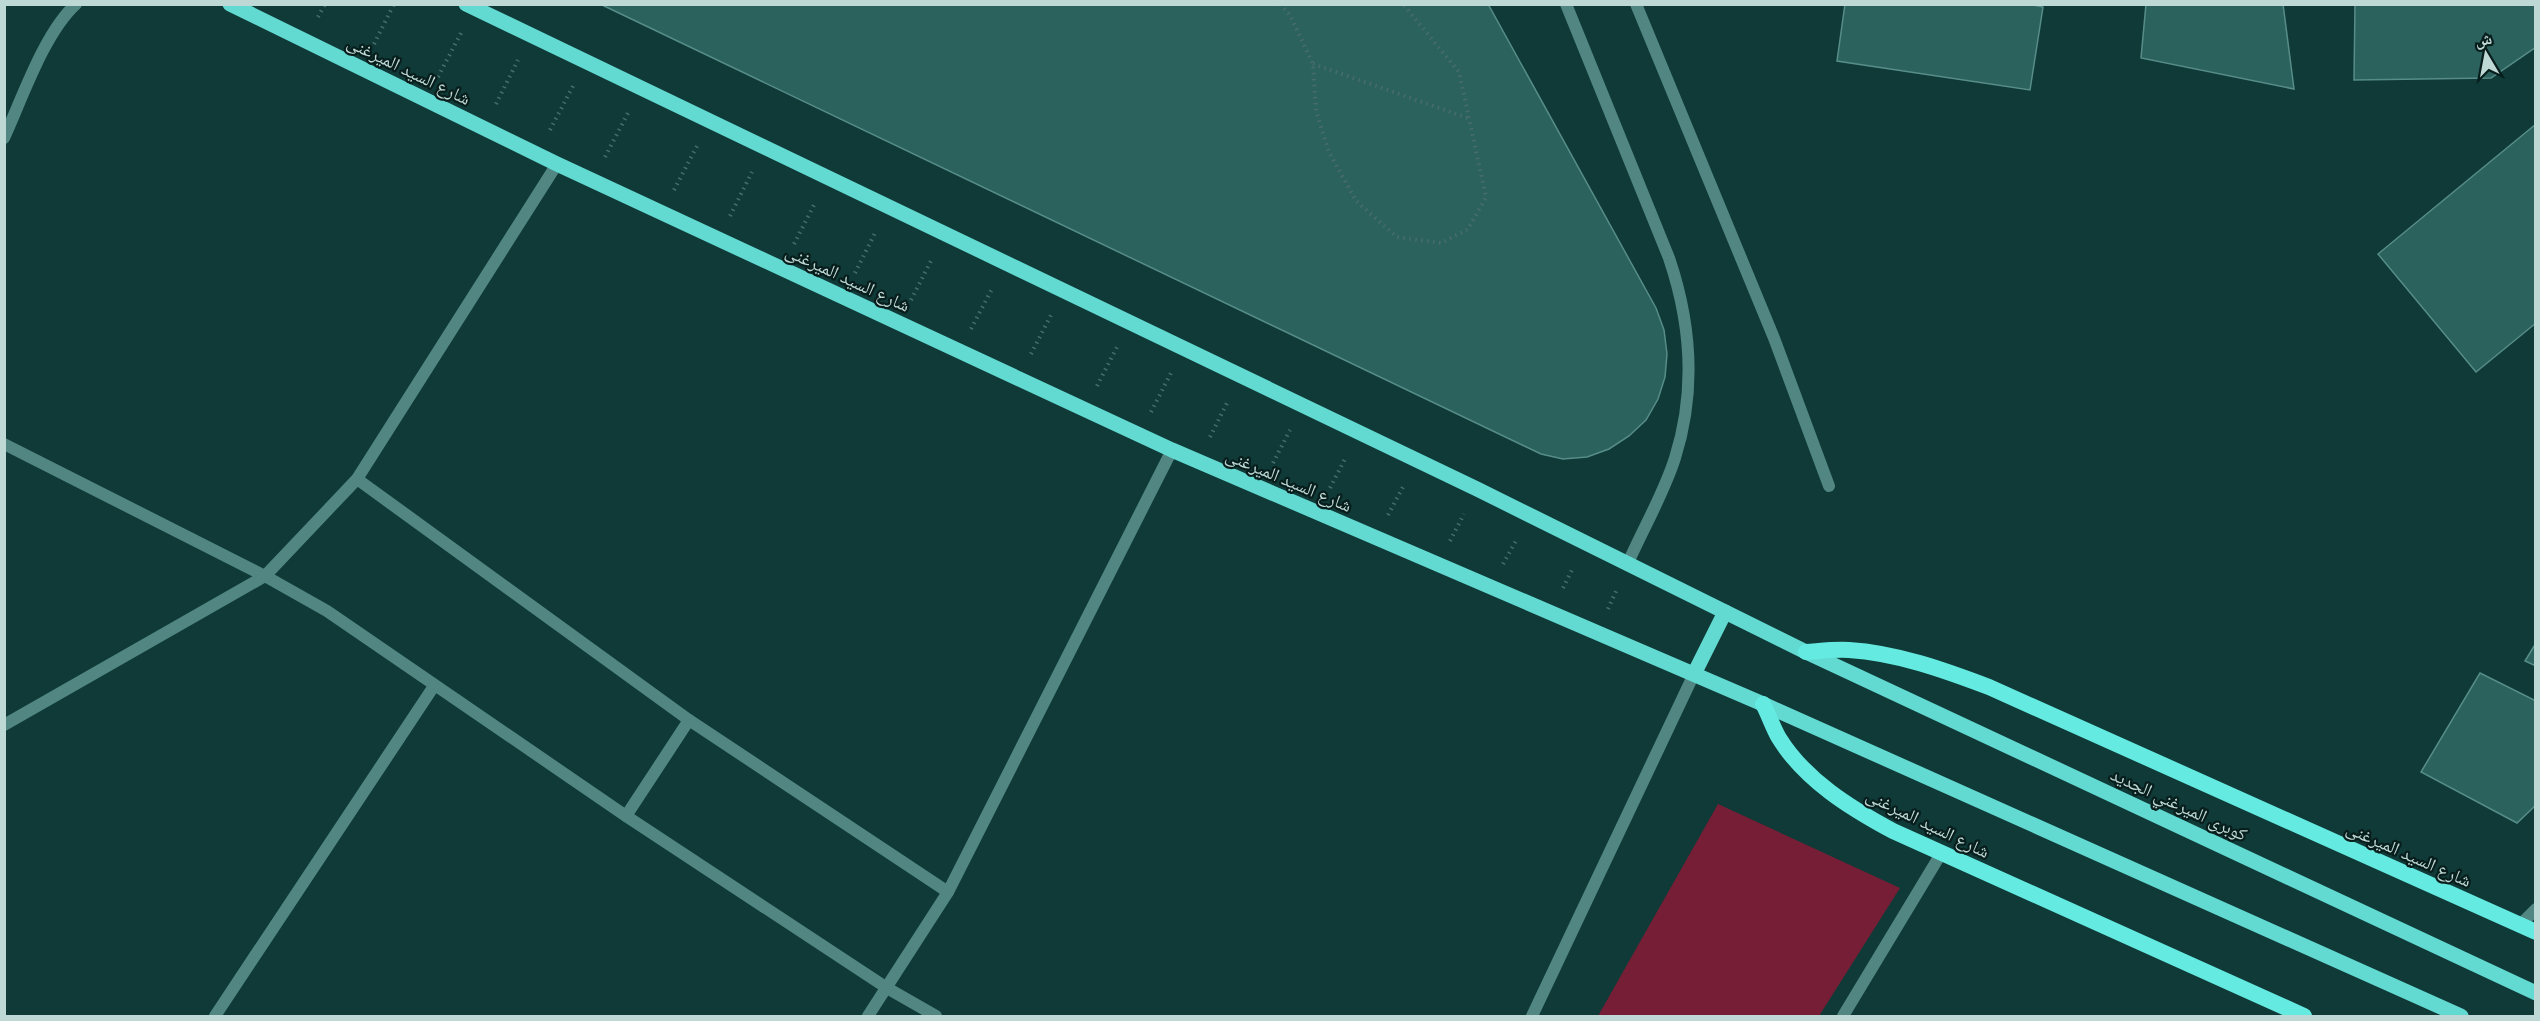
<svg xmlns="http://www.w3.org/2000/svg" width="2540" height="1021" font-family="'Space Grotesk','Noto Naskh Arabic',sans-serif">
  <rect width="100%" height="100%" fill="#0f3a37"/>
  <path fill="#761e35" d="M1718,804L1900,888L1819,1016H1598Z"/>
  <g fill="#2c625e" stroke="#578d89" stroke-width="1.5">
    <path d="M600,4H1488L1656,308L1664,330L1667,354L1665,377L1658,399L1646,420L1629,436L1609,449L1587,457L1563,459L1541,454Z"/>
    <path d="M1845,4H2029L2043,7L2030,90L1837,61Z"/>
    <path d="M2146,4H2283L2294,89L2141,58Z"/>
    <path d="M2355,4H2536V47L2491,78L2354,80Z"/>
    <path d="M2536,124V323L2476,372L2378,254Z"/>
    <path d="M2536,643V666L2525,661Z"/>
    <path d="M2480,673L2536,701V805L2517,823L2421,772Z"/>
  </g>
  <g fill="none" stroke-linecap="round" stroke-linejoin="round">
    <g stroke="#476d6a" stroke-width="4" stroke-dasharray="1.5 4.5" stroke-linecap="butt">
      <path d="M1280,4L1290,15L1313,64L1316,111L1329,152L1356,201L1397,237L1441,243L1468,229L1486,197L1459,72L1403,4"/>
      <path d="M318,17L325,4"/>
      <path d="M374,44L394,4"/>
      <path d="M1313,64L1468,118"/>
      <path d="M438,77L461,33"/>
      <path d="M496,104L518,60"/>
      <path d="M550,130L573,86"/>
      <path d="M605,157L628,113"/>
      <path d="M674,190L697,146"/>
      <path d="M730,216L752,172"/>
      <path d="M794,244L815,203"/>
      <path d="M855,273L876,231"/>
      <path d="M911,300L932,259"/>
      <path d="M971,329L993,287"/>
      <path d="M1031,354L1051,315"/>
      <path d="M1097,386L1117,347"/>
      <path d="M1151,412L1171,373"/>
      <path d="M1210,437L1228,401"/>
      <path d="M1273,463L1290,430"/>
      <path d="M1330,488L1346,457"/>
      <path d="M1388,515L1404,485"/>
      <path d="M1450,541L1464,514"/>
      <path d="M1503,564L1517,539"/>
      <path d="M1563,588L1573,568"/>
      <path d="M1608,609L1617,589"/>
    </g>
    <g stroke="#518682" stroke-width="12">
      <path d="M1566,4L1669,258C1691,323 1696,392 1675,458C1664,493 1643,529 1628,563"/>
      <path d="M1636,4L1774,338L1829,486"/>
      <path d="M4,444L265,576L327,611L626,816L887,988L936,1016"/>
      <path d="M357,479L689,720L948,892"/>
      <path d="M4,725L265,576L357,479L557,164"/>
      <path d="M626,816L689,720"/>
      <path d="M215,1016L434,686"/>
      <path d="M868,1016L948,892L1172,450"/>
      <path d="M1532,1016L1694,674"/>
      <path d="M1843,1016L1942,852"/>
    </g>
    <g stroke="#518682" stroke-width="12">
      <path d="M4,138C22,99 44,33 76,4"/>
      <path d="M2520,925L2536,909"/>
    </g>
    <g stroke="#62d9d1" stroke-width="15">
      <path d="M230,4L557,164L1172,450L1763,704L2461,1016"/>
      <path d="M466,4L1477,489L1806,652L2536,993"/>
      <path d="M1694,674L1725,612"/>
    </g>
    <g stroke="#64eae1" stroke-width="16">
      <path d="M1806,652C1820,651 1835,649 1849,650C1897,653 1944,670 1989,687L2536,932"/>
      <path d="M1763,704C1769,715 1773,728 1779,738C1805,780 1850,808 1893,831L2304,1016"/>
    </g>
  </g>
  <g text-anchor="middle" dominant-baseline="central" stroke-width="4.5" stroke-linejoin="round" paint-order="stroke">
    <g font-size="18" fill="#bdd8d5" stroke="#081e1d">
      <text transform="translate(409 70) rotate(26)">شارع السيد الميرغنى</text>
      <text transform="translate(848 278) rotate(25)">شارع السيد الميرغنى</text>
      <text transform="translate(1289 480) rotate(23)">شارع السيد الميرغنى</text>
      <text transform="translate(2179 804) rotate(25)">كوبرى الميرغني الجديد</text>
      <text transform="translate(1928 823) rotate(26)">شارع السيد الميرغنى</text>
      <text transform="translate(2409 854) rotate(24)">شارع السيد الميرغنى</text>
    </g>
  </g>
  <rect width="2540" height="1021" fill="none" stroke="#bdd8d5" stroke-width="12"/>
  <g transform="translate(2486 54) rotate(350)" stroke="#081e1d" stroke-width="4.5" paint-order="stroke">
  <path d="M0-4.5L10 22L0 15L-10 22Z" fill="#bdd8d5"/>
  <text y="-9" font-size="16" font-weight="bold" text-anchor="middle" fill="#bdd8d5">ش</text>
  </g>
</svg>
